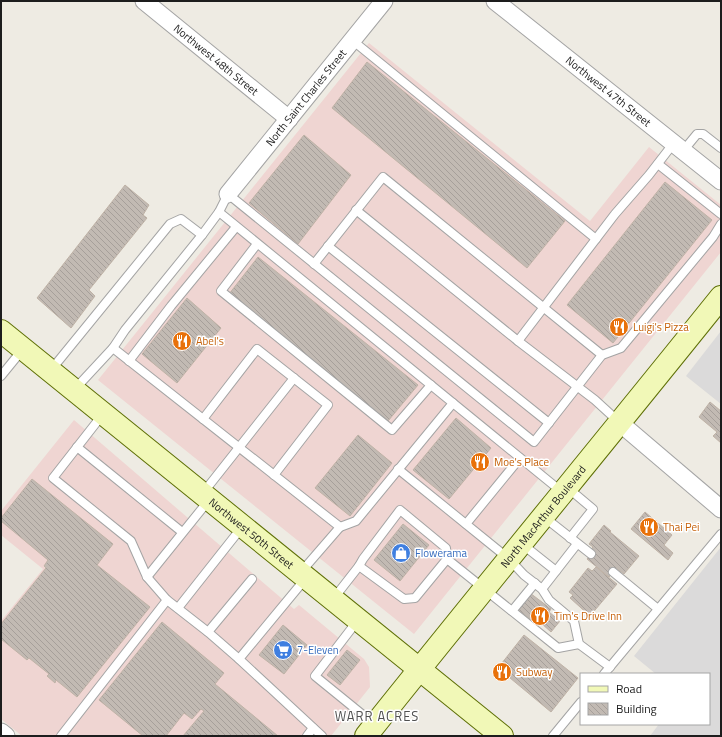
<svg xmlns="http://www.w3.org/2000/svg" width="722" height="737" font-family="'Titillium Web',sans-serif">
  <defs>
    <pattern id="building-back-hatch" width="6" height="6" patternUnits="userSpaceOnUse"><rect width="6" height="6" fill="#c2bab3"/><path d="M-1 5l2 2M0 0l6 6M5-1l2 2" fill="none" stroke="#a69f9a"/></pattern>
  </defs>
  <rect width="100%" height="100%" fill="#eeebe3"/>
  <g fill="#dbdada">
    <path d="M721,331V404L686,376Z"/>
    <path d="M721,547V736H650L659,724H709V674H656L634,656Z"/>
  </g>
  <g fill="#efd5d2">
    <path d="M369,43L590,221L649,147L721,205V252L414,634L98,380Z"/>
    <path d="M74,420L294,609L299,605L364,659L369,667L370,687L331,736H22L1,719V621L43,569L1,535V511Z"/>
  </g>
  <g fill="url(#building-back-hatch)" stroke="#bfb2a6">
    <path d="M367,62L565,221L527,268L332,108Z"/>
    <path d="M304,135L351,175L298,244L249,203Z"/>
    <path d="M665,182L712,220L613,343L567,305Z"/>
    <path d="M125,185L149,205L143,215L147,218L89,290L95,296L71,328L37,298Z"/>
    <path d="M258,257L418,385L388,421L229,294Z"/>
    <path d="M187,298L221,328L177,383L142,354Z"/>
    <path d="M710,402L721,411V443L713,436L717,432L699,417Z"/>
    <path d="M456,418L491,448L449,499L413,470Z"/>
    <path d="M358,435L392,463L350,516L315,488Z"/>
    <path d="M32,479L113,544L97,565L150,607L77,697L56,680L55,683L47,676L49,674L29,658L27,660L1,639V624L46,568L44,566L48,560L1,521V518Z"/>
    <path d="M645,512L672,535L664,545L673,553L668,560L631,529Z"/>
    <path d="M403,524L429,545L400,581L374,560Z"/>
    <path d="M604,525L611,531L610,532L639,556L624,574L616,568L609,577L587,559L594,551L591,549L593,547L589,544Z"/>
    <path d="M596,567L617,584L590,616L570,598L573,595L569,592L588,568L592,571Z"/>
    <path d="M530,593L551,609L549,612L560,621L551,632L541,623L539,626L517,609Z"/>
    <path d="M162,622L224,673L215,684L278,736H183L204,711L201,709L192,719L184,713L166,736H143L99,700Z"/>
    <path d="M283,625L307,645L284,674L259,655Z"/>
    <path d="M524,635L578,678L551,712L498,668Z"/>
    <path d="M347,650L360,660L340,685L327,675Z"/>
  </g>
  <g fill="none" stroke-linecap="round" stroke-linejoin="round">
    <defs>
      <g id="service">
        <path d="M352,40L596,239"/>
        <path d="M683,151L697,134H703L721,148"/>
        <path d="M658,164L721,214"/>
        <path d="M356,210L518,341"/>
        <path d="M219,212L562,492"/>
        <path d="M257,244L221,291L392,430L431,385"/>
        <path d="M328,246L549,423"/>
        <path d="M314,264L383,177L602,355"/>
        <path d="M113,348L340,527L301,572"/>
        <path d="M129,361L171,306L236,227"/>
        <path d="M51,370L170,224L181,219L202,235"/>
        <path d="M1,376L23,349"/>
        <path d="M74,390L113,348L125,330L202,235L219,212L228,194L534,442L602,355L621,348L713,237L721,224"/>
        <path d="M103,414L53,478L131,541L147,577L167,600L208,632L239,659L322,736"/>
        <path d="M203,419L257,349L328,405L274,475"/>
        <path d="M619,422L595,400L518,341L615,214L649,175L673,144"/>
        <path d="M77,447L182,532"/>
        <path d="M398,469L509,559L524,575L542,589L549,600L574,621L579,644L610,667"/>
        <path d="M568,488L593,509L570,538"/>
        <path d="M203,493L294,378"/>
        <path d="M544,517L591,554"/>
        <path d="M466,524L520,458"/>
        <path d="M340,527L356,521L453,403"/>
        <path d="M522,544L556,571"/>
        <path d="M359,566L363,559L400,510L446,548L447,559"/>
        <path d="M613,572L658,609"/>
        <path d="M147,577L209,500"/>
        <path d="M542,589L577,544"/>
        <path d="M334,598L359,566L404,599L415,598L447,559L558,648L579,644"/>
        <path d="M178,608L242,527"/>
        <path d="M512,611L535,583"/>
        <path d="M358,620L315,676L374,724"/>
        <path d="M208,632L252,579"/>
        <path d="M239,659L306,578"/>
        <path d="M604,674L721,534"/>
        <path d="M61,736L167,600"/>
        <path d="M307,736L313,728"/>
        <path d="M553,736L581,702"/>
      </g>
      <g id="minor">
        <path id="s1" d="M144,1L289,119"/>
        <path id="s2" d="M495,1L721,181"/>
        <path id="s3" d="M228,194L384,1"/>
        <path d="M620,423L721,509"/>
        <path d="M1,732L6,736"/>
      </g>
      <g id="secondary">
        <path id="s4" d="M1,331L502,736"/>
        <path id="s5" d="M366,736C483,589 603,444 721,297"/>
      </g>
    </defs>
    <use href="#service" stroke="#a4a4a4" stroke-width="10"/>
    <use href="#minor" stroke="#a4a4a4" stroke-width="19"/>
    <use href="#secondary" stroke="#5f7007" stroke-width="24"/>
    <use href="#service" stroke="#fff" stroke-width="8"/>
    <use href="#minor" stroke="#fff" stroke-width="17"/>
    <use href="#secondary" stroke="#f1f8b7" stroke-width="22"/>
  </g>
  <defs>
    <symbol id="restaurant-disc" viewBox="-11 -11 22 22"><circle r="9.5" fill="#e8710a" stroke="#fff"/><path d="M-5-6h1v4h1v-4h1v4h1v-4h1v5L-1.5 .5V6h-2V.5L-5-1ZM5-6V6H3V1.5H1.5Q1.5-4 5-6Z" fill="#fff"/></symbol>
    <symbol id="shop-disc" viewBox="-11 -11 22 22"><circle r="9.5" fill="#3f7fe0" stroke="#fff"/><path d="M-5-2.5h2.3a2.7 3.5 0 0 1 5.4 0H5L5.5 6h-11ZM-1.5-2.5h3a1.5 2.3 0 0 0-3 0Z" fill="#fff"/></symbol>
    <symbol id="supermarket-disc" viewBox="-11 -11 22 22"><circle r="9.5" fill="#3f7fe0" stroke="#fff"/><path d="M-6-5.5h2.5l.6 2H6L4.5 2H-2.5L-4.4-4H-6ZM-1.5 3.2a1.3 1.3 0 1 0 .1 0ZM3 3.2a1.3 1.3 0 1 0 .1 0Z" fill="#fff"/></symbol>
  </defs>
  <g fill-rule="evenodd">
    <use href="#restaurant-disc" x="608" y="316" width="22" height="22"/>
    <use href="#restaurant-disc" x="171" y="330" width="22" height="22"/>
    <use href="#restaurant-disc" x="469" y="451" width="22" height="22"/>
    <use href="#restaurant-disc" x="638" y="516" width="22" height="22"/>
    <use href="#shop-disc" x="390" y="542" width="22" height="22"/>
    <use href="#restaurant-disc" x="529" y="605" width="22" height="22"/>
    <use href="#supermarket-disc" x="272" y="639" width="22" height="22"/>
    <use href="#restaurant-disc" x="491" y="661" width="22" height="22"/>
  </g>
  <g text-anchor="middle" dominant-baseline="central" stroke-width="3" stroke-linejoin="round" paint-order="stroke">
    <g font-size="11" fill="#1d1d1d" stroke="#fff">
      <text stroke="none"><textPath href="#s1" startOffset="93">Northwest 48th Street</textPath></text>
      <text stroke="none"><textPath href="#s2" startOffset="145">Northwest 47th Street</textPath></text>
      <text stroke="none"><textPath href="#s3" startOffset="124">North Saint Charles Street</textPath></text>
      <text stroke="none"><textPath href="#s5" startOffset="282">North MacArthur Boulevard</textPath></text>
      <text stroke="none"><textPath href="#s4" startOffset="322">Northwest 50th Street</textPath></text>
    </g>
    <g font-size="11" fill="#c56008" stroke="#fff" text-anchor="start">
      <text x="633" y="327">Luigi's Pizza</text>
      <text x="196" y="341">Abel's</text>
      <text x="494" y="462">Moe's Place</text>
      <text x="663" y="527">Thai Pei</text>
      <text x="554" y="616">Tim's Drive Inn</text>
      <text x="516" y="672">Subway</text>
    </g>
    <g font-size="11" fill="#366cbe" stroke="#fff" text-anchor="start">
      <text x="415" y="553">Flowerama</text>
      <text x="297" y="650">7-Eleven</text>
    </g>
    <g font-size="13" letter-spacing="1" fill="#505050" stroke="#fff">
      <text x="377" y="716">WARR ACRES</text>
    </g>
  </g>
  <rect width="722" height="737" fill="none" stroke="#1d1d1d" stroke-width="4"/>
  <rect x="580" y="673" width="130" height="52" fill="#ffffff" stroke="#a5a5a5"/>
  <rect x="588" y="686" width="20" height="6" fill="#f1f8b7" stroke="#a5a5a5"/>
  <text x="616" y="693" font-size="12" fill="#1d1d1d">Road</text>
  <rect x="588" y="703" width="20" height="12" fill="url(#building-back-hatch)" stroke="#a5a5a5"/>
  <text x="616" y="713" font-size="12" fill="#1d1d1d">Building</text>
</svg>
